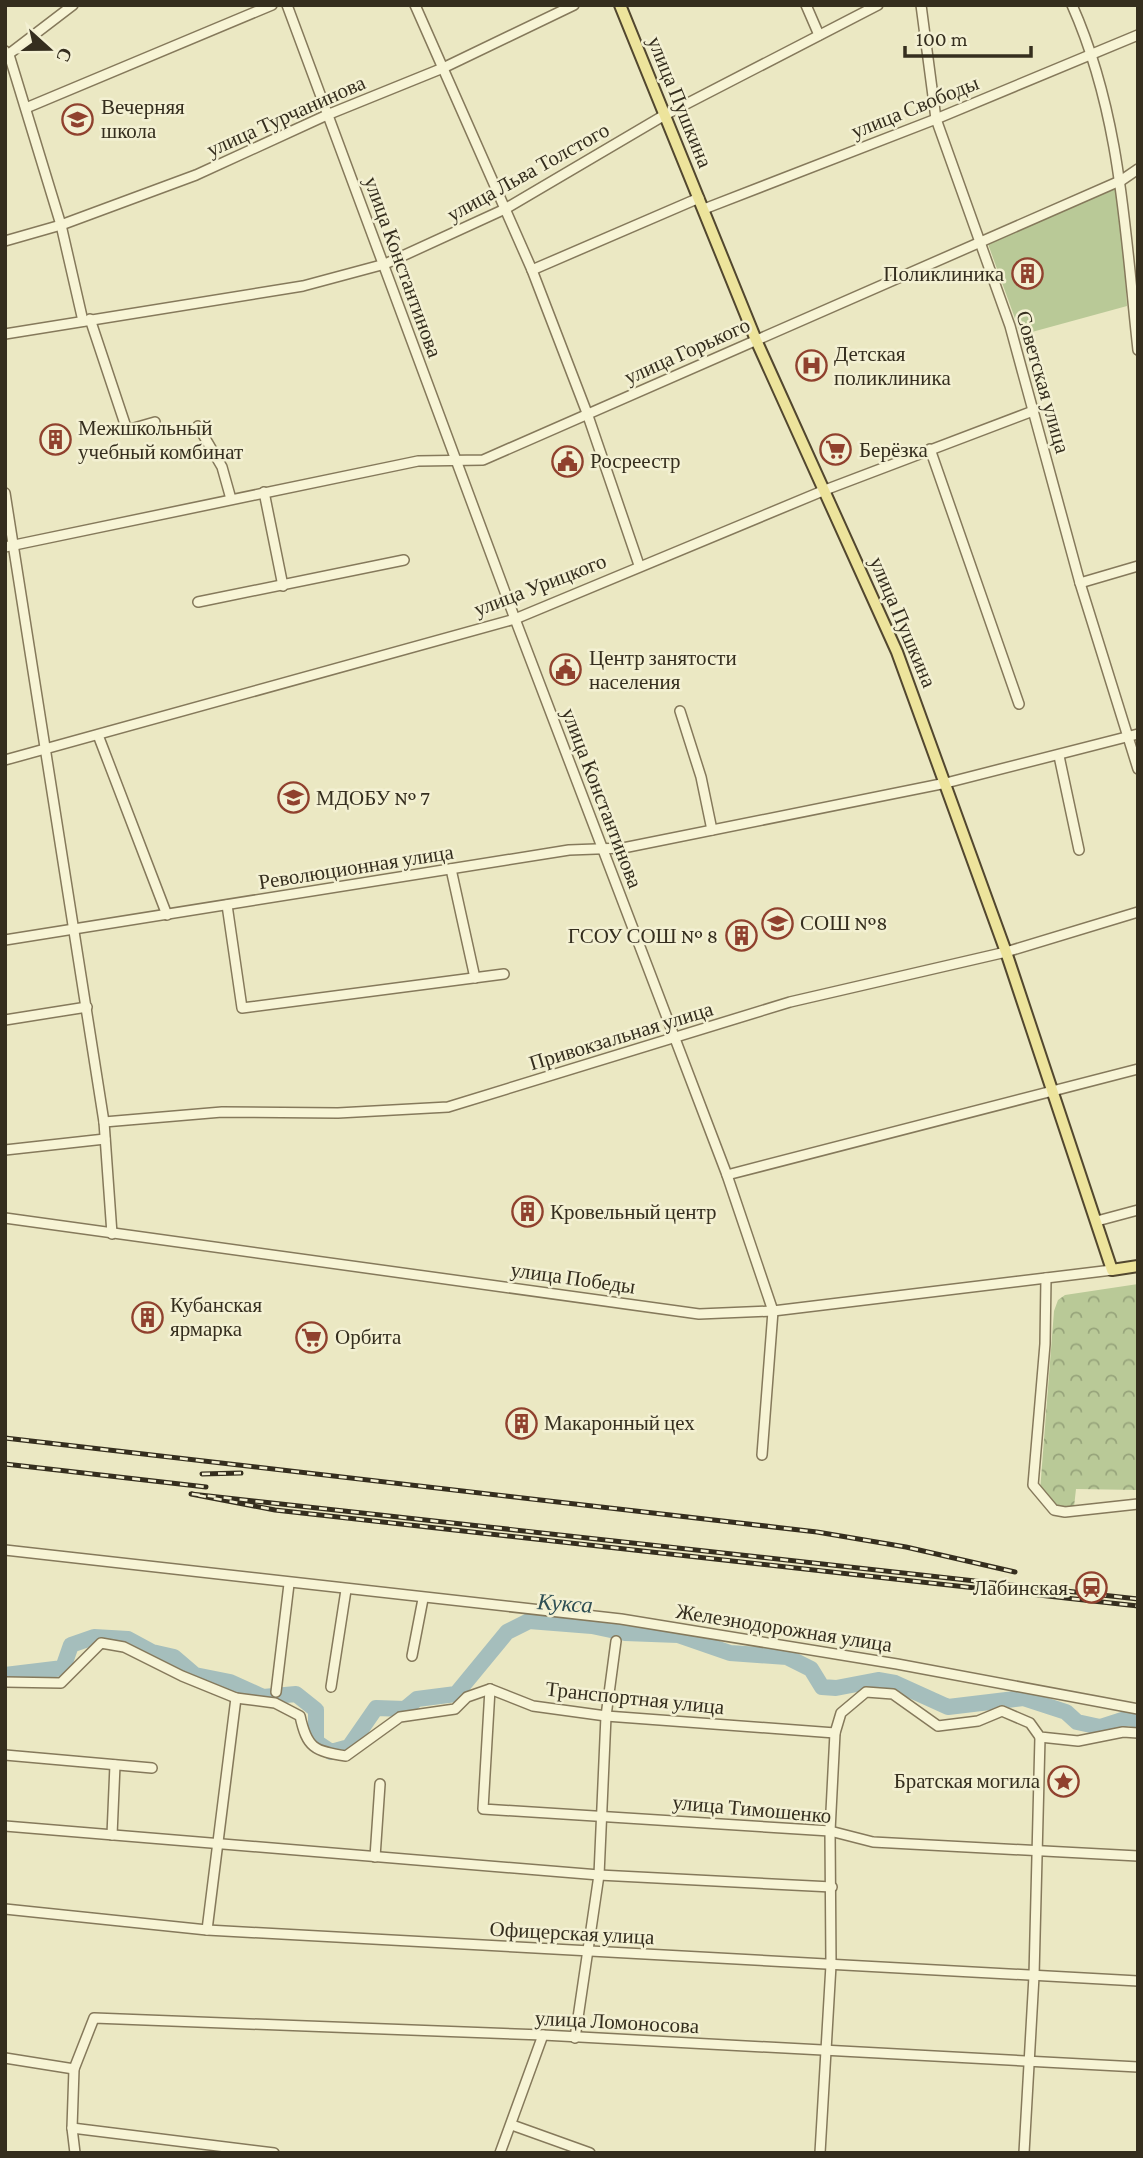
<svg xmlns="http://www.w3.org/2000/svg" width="1143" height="2158" font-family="'Crimson Pro',serif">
  <defs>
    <pattern id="park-crowns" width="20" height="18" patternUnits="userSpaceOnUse" patternTransform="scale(1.75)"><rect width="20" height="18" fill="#b9c997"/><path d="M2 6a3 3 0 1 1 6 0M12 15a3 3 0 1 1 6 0" fill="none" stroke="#97a47b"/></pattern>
  </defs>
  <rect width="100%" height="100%" fill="#ebe8c3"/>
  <path fill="#b9c997" d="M1119,185L1127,306L1021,335L988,244Z"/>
  <path fill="url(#park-crowns)" d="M1138,1284V1490L1076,1489L1074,1507C1058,1510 1051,1503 1040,1491L1054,1311L1058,1300L1065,1295Z"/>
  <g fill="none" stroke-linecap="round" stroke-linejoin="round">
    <path stroke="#a5bebc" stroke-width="16" d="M5,1675L63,1668L71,1645L94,1637L128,1639L152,1652L174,1657L195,1675L230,1682L263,1697L296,1694L316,1710V1742L331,1752L349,1747L376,1708L405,1709L417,1699L456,1694L507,1632L529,1621L592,1626L625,1633L678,1635L730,1653L787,1657L811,1669L822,1687L836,1688L878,1680L895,1683L948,1707L1023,1698L1066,1712L1077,1722L1100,1727L1128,1718L1138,1720"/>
    <defs>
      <g id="minor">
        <path d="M287,5L515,619L727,1175L773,1311L762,1455"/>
        <path d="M415,5L532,270L587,413L639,565"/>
        <path d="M806,5L819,35"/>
        <path d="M921,5L936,119L1010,326L1080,583L1138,769"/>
        <path d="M1072,5C1121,115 1125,232 1138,350"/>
        <path d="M5,51L10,58L61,225L83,321"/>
        <path d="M5,57L73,5"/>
        <path d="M26,108L272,5"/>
        <path d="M704,209L936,119L1138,35"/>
        <path d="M5,241L61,225L196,175L327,115L443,68L574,5"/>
        <path d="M532,270L699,198"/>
        <path d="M90,319L127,430L155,422"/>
        <path d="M5,334L303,286L385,264L505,209L663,116L878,5"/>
        <path d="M198,426L222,467L231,499"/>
        <path d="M930,449L1019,704"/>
        <path d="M264,492L283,586"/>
        <path d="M5,493L104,1122L112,1234"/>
        <path d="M5,547L418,461L483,460L1122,180L1138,169"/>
        <path d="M1080,583L1138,566"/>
        <path d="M198,602L404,560"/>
        <path d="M680,711L701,777L712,830"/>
        <path d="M98,735L167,915"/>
        <path d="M1059,756L1079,850"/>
        <path d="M5,760L515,619L825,490L1033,411"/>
        <path d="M451,869L475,978"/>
        <path d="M227,905L242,1008L504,974"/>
        <path d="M5,940L569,850L623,848L946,783L1138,734"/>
        <path d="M5,1020L87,1007"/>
        <path d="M104,1122L222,1112L338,1113L448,1107L790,1002L1006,952L1138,912"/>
        <path d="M5,1150L105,1139"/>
        <path d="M727,1175L1138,1069"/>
        <path d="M5,1218L699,1314L773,1311L1112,1270"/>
        <path d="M1097,1221L1138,1210"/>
        <path d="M1046,1278L1045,1344L1033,1485L1054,1510L1065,1512L1138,1504"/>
        <path d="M5,1550L621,1619L897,1664L1138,1709"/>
        <path d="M412,1656L423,1599"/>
        <path d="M5,1682L61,1683L101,1643L124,1647L182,1676L236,1698L275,1703L300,1716C307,1748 314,1751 346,1756L400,1717L455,1709L467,1697L490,1689L533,1706L606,1716L835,1733"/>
        <path d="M331,1687L346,1590"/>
        <path d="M490,1689L483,1809L830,1831L873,1842L1138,1856"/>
        <path d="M276,1692L289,1584"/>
        <path d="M5,1755L152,1768"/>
        <path d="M5,1826L599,1875L832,1887"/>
        <path d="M112,1835L115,1765"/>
        <path d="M375,1857L380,1784"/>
        <path d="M5,1909L207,1930L1138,1981"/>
        <path d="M207,1930L236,1698"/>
        <path d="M575,2038L599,1875L606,1716L616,1641"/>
        <path d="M5,2058L74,2069"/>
        <path d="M512,2125L590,2153"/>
        <path d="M72,2128L274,2153"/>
        <path d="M75,2153L72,2128L74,2069L94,2018L543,2035L1138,2067"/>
        <path d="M500,2153L543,2035"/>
        <path d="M820,2153L831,1965L830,1831L835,1733L841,1713L866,1692L893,1694L938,1726L978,1721L1002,1711L1030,1723L1040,1737L1078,1741L1123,1732L1138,1733"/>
        <path d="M1024,2153L1034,1976L1040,1737"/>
      </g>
      <path id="major" d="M620,5L756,340L897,652L1006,952L1112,1270L1138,1266"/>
    </defs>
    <use href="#minor" stroke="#85795b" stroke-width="12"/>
    <use href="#major" stroke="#52472f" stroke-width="14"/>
    <use href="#minor" stroke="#f7f4d5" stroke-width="9"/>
    <use href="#major" stroke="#ede49c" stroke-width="10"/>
    <defs>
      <g id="rail">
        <path d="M5,1438L817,1532L906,1547L1015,1572"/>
        <path d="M5,1464L206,1487"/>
        <path d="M202,1474L241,1473"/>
        <path d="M1138,1599L191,1494L275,1510L1138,1606"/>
      </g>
    </defs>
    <use href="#rail" stroke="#352e1e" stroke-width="5"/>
    <use href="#rail" stroke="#f3f0d2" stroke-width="2.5" stroke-dasharray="8" stroke-linecap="butt"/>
  </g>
  <defs>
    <symbol id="school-ring" viewBox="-11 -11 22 22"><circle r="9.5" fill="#f3f0d2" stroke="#90412e" stroke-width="1.5"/><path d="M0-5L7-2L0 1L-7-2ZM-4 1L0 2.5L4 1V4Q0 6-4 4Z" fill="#90412e"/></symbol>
    <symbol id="building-ring" viewBox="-11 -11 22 22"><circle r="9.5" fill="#f3f0d2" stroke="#90412e" stroke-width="1.5"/><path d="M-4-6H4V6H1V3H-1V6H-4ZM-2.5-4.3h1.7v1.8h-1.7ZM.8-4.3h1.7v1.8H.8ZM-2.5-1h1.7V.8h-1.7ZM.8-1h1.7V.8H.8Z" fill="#90412e"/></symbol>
    <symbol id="hospital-ring" viewBox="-11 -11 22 22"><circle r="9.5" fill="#f3f0d2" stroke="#90412e" stroke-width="1.5"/><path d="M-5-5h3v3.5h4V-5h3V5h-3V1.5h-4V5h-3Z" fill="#90412e"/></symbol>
    <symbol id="supermarket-ring" viewBox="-11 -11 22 22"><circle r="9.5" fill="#f3f0d2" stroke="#90412e" stroke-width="1.5"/><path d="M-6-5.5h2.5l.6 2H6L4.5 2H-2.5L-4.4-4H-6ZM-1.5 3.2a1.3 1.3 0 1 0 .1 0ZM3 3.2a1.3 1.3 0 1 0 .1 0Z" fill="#90412e"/></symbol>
    <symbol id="civic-ring" viewBox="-11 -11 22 22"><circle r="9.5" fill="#f3f0d2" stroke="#90412e" stroke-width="1.5"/><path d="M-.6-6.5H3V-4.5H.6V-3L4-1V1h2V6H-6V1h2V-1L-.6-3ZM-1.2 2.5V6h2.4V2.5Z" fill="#90412e"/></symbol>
    <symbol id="station-ring" viewBox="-11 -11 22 22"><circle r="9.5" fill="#f3f0d2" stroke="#90412e" stroke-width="1.5"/><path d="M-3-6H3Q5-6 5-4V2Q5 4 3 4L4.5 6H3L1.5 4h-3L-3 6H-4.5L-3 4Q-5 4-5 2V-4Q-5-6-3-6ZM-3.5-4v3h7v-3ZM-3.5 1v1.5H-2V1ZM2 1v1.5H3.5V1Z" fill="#90412e"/></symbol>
    <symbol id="sight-ring" viewBox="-11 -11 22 22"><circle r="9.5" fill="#f3f0d2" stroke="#90412e" stroke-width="1.5"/><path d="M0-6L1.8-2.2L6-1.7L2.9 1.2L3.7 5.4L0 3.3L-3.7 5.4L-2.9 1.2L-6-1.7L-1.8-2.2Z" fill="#90412e"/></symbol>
  </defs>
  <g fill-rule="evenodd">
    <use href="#school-ring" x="60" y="102" width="35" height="35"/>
    <use href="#building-ring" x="1010" y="256" width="35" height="35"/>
    <use href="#hospital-ring" x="794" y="348" width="35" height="35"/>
    <use href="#building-ring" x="38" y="422" width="35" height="35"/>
    <use href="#supermarket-ring" x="818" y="432" width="35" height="35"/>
    <use href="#civic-ring" x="550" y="444" width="35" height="35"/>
    <use href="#civic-ring" x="548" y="652" width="35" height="35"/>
    <use href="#school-ring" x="276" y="780" width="35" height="35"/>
    <use href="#school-ring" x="760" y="906" width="35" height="35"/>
    <use href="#building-ring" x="724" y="918" width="35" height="35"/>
    <use href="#building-ring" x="510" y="1194" width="35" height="35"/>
    <use href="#building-ring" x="130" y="1300" width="35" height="35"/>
    <use href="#supermarket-ring" x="294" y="1320" width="35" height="35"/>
    <use href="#building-ring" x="504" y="1406" width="35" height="35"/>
    <use href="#station-ring" x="1074" y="1570" width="35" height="35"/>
    <use href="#sight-ring" x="1046" y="1764" width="35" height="35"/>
  </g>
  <g text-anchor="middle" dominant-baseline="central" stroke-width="5" stroke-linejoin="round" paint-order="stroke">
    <g font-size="21" fill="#352e1e" stroke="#f3f0d2">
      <text transform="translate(680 102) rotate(68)">улица Пушкина</text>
      <text transform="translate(915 107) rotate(-22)">улица Свободы</text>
      <text transform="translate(286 116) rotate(-24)">улица Турчанинова</text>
      <text transform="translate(528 172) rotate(-29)">улица Льва Толстого</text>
      <text transform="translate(403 267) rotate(70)">улица Константинова</text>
      <text transform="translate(687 351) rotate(-24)">улица Горького</text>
      <text transform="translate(1043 382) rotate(74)">Советская улица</text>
      <text transform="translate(540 585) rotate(-21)">улица Урицкого</text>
      <text transform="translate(903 622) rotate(67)">улица Пушкина</text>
      <text transform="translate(602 798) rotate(69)">улица Константинова</text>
      <text transform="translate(356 867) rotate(-9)">Революционная улица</text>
      <text transform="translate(621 1036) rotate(-17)">Привокзальная улица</text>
      <text transform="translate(573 1278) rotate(8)">улица Победы</text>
      <text transform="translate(784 1628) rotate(9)">Железнодорожная улица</text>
      <text transform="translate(635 1698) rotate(6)">Транспортная улица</text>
      <text transform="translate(752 1809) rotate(5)">улица Тимошенко</text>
      <text transform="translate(572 1933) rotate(3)">Офицерская улица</text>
      <text transform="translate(617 2022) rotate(3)">улица Ломоносова</text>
    </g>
    <g font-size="21" fill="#352e1e" stroke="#f3f0d2" text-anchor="start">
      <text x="101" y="107">Вечерняя<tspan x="101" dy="24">школа</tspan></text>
      <text x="1004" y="274" text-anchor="end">Поликлиника</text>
      <text x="834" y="354">Детская<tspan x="834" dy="24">поликлиника</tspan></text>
      <text x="78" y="428">Межшкольный<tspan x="78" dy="24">учебный комбинат</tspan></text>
      <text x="859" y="450">Берёзка</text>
      <text x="590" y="461">Росреестр</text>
      <text x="589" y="658">Центр занятости<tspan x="589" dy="24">населения</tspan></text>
      <text x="316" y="798">МДОБУ № 7</text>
      <text x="800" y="923">СОШ №8</text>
      <text x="718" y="936" text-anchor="end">ГСОУ СОШ № 8</text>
      <text x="550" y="1212">Кровельный центр</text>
      <text x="170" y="1305">Кубанская<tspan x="170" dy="24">ярмарка</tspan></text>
      <text x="335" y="1337">Орбита</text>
      <text x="544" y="1423">Макаронный цех</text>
      <text x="1068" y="1588" text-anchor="end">Лабинская</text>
      <text x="1040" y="1781" text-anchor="end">Братская могила</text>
    </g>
    <g font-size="23" font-style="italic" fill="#2e4f54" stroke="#f3f0d2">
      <text transform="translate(565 1603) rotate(4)">Кукса</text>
    </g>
  </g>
  <rect width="1143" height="2158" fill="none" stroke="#352e1e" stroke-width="14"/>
  <g transform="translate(49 49) rotate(111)" stroke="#f3f0d2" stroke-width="5" paint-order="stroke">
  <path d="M0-5L12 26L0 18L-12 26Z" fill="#352e1e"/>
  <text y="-10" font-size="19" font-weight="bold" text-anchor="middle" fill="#352e1e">С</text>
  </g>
  <path d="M905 46v10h126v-10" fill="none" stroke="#352e1e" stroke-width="3.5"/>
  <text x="916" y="46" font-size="21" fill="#352e1e" stroke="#f3f0d2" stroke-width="5" paint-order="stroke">100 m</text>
</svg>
